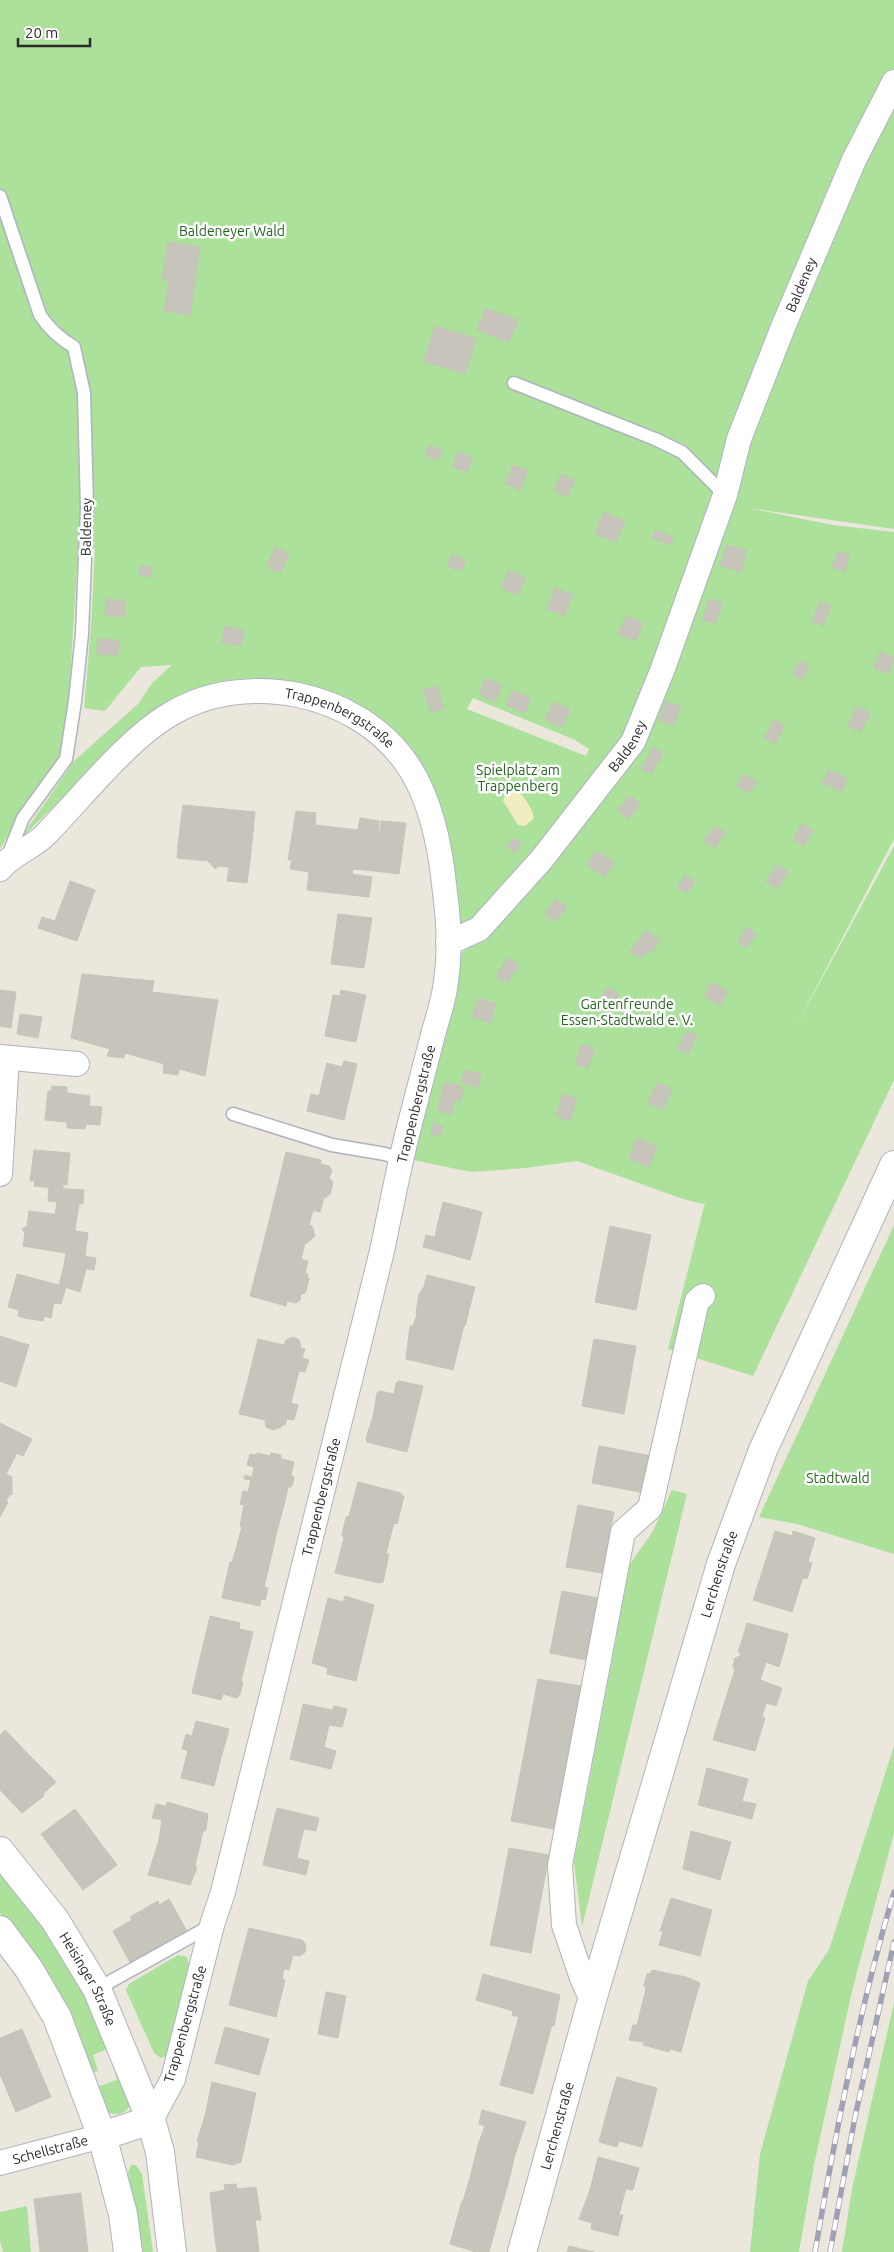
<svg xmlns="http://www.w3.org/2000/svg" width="894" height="2252" font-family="Ubuntu,sans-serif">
  <rect width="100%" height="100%" fill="#ece7dd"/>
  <g fill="#abe19b" fill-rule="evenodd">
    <path d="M0,0H894V529L748,508L833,525L894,532V839L794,1030L894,846V1080L753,1376L668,1349L705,1202L703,1204L683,1199L577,1161L526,1168L471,1172L413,1160L455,997L461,953L495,924L476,925L452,935L444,847L365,718L223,688L84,777L20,839L74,761L139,703L152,683L172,665L141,667L105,711L84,708L91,628L95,548L78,551L69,697L62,745L55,769L19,817L0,849ZM473,698L575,740L589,749L586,756L467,709Z"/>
    <path d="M894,1225V1554L797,1524L759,1517Z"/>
    <path d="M672,1490L687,1494L582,1927L574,1862L630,1564L653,1531Z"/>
    <path d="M894,1746V1833L852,1991L814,2165L799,2252H750L760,2154L808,1981L829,1950Z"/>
    <path d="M0,1866L65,1954L113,2047L93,2055L98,2071L92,2073L21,1943L0,1913Z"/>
    <path d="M178,1955L187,1957L189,1965L168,2055L161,2058L154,2053L126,1990L129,1984Z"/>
    <path d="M894,2002V2252H842L852,2189Z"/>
    <path d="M120,2061L131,2104C126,2114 116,2117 106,2111L97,2087L117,2080L113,2064Z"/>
    <path d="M131,2165H136L142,2174L153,2252H140L128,2172Z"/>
    <path d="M27,2206L31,2252H3L0,2240V2212Z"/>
  </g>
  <path fill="#f0eec1" d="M514,789C523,793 532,808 534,818L525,826L518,825L503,801L504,797Z"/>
  <g fill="#c7c5bb" stroke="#c7c3b7">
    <path d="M168,242L200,247L190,315L164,311L169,280L162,279Z"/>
    <path d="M485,308L518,320L509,342L477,330Z"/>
    <path d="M435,326L476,339L465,374L424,361Z"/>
    <path d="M429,445L443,451L438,460L425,455Z"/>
    <path d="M458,452L473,458L467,472L452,467Z"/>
    <path d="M513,465L528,471L520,490L505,484Z"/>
    <path d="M561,474L575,480L568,496L554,491Z"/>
    <path d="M604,512L625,521L616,542L595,534Z"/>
    <path d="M655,530L673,537L670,545L652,538Z"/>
    <path d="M727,545L747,551L740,572L720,565Z"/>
    <path d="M275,547L289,553L281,573L267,567Z"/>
    <path d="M838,552L850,555L844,572L832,567Z"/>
    <path d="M452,554L466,560L461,571L447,566Z"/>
    <path d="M140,566L152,567L151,577L139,575Z"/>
    <path d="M509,570L526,578L518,595L501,588Z"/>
    <path d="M555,588L573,595L564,616L547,609Z"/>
    <path d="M710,598L723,603L715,624L702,619Z"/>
    <path d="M106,599L125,601L124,617L105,615Z"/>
    <path d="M820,602L831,606L823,626L812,621Z"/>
    <path d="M626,616L643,623L636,641L618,634Z"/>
    <path d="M225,626L244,631L241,646L221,642Z"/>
    <path d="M98,639L119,640L118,655L97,654Z"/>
    <path d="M880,652L894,658L889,674L874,668Z"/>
    <path d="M799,661L809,666L802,680L793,675Z"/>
    <path d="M486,678L502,685L495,702L479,694Z"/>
    <path d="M437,686L444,708L431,713L423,690Z"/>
    <path d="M513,690L531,698L524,713L506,705Z"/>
    <path d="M666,701L681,707L673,726L659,720Z"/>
    <path d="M553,702L570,709L562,727L545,720Z"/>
    <path d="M857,706L870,713L861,732L848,726Z"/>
    <path d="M774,720L785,725L775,744L764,738Z"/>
    <path d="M653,747L663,753L651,774L641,769Z"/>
    <path d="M829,770L848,779L841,792L822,783Z"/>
    <path d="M743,774L757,781L750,793L737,787Z"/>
    <path d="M629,796L640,803L629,819L618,811Z"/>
    <path d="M183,805L255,812L251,852L178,844Z"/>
    <path d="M296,811L316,813L315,825L358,830L360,818L379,821L378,833H380L375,871L353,869L352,874L372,877L369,897L307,890L309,872L290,869L292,860H288Z"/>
    <path d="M381,821L406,823L399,874L375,871Z"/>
    <path d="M801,824L813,830L804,846L793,840Z"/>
    <path d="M714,826L725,832L715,848L704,841Z"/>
    <path d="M515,838L522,845L514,853L507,845Z"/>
    <path d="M178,844L251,852L247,883L227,881L229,867L219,866L215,869L208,861L177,858Z"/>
    <path d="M596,851L614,862L605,877L587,865Z"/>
    <path d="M776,865L788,872L778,889L766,882Z"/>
    <path d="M685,875L695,882L687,893L677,887Z"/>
    <path d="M70,881L95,890L77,941L38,928L42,917L55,921Z"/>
    <path d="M556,899L567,907L555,922L545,914Z"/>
    <path d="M338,914L372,918L364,968L331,964Z"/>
    <path d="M747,927L756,933L747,948L738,942Z"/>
    <path d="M646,930L660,940L650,954L646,951L641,958L630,951Z"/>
    <path d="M507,958L519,964L508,983L496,977Z"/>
    <path d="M82,974L154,981L152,992L218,1000L205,1076L179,1069L178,1075L163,1073L164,1064L125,1053L124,1058L107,1056L110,1049L71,1038Z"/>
    <path d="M712,982L728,992L720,1006L704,996Z"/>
    <path d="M607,987L619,994L609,1014L597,1007Z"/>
    <path d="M0,990L16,992L11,1028L0,1026Z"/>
    <path d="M341,990L366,995L356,1042L325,1036L333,995L340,996Z"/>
    <path d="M479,998L496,1004L490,1023L472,1017Z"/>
    <path d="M20,1014L42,1017L38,1038L17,1034Z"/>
    <path d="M687,1031L697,1036L688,1054L678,1048Z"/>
    <path d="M582,1044L595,1048L588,1068L575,1064Z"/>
    <path d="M344,1061L357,1064L344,1120L307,1111L311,1094L319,1096L327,1063L342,1067Z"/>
    <path d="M465,1070L481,1074L478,1087L461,1082Z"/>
    <path d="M445,1082L464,1087L460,1101L455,1100L451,1114L437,1110Z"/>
    <path d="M657,1082L672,1089L663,1110L648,1103Z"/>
    <path d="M52,1086L67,1087V1093L90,1096L89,1106L102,1107L100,1125L86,1124L85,1129L67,1128V1122L45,1120L48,1091H51Z"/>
    <path d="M563,1094L577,1099L570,1121L556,1116Z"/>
    <path d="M433,1123L443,1126L440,1136L431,1134Z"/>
    <path d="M637,1138L657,1146L649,1167L629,1159Z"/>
    <path d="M34,1150L70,1153L67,1185L63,1184V1189L34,1186L35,1181H30Z"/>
    <path d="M286,1152L321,1160L320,1164L329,1166L332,1171L329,1178L333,1182L330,1195L328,1194L326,1198L324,1197L320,1212L274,1201Z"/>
    <path d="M49,1188L84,1190L83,1204L48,1201Z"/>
    <path d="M274,1201L313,1210L309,1225L312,1226L315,1236L307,1243H305L301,1259L262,1249Z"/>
    <path d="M57,1202L79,1204L77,1217L55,1215Z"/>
    <path d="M443,1202L482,1212L476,1237L437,1227Z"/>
    <path d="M29,1211L77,1217L71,1254L23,1246L25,1233L22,1229L27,1226Z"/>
    <path d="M610,1226L651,1235L636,1310L595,1302Z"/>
    <path d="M437,1227L476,1237L470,1260L423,1247L426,1235L435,1237Z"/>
    <path d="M75,1231L88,1233L85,1256L71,1254Z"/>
    <path d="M262,1249L308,1261L305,1274H308L307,1278H309L306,1291L304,1294L301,1293L300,1300L296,1303L287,1301L286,1306L250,1296Z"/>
    <path d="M66,1253L96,1258L94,1270L64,1265Z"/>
    <path d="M64,1265L86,1269L80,1292L59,1285Z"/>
    <path d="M17,1274L66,1287L61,1304L54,1303L51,1318L44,1316L43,1321L24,1318L18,1316L19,1310L8,1307Z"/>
    <path d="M427,1275L475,1287L465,1326L416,1313L419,1294L424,1287Z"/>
    <path d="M417,1314L464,1325L453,1370L406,1359L410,1326H413Z"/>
    <path d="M0,1336L29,1345L16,1387L0,1381Z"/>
    <path d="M293,1337L299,1340L301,1348L305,1349L302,1358L309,1360L305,1372L299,1371L295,1387L249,1376L258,1339L284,1345L286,1340Z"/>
    <path d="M594,1339L636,1346L624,1414L582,1406Z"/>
    <path d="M249,1376L295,1387L291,1403L298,1405L294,1420L287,1419L285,1425H282L281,1427L273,1430L266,1427L265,1420L239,1414Z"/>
    <path d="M399,1381L423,1386L413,1427L373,1417L377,1393L380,1391L394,1394L396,1383Z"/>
    <path d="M373,1417L413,1427L407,1452L367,1442L366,1438Z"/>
    <path d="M0,1423L32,1439L23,1456L17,1453L6,1474L0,1471Z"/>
    <path d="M599,1446L652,1456L645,1493L592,1483Z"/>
    <path d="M257,1453L270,1456L271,1453L281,1455V1459L294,1462L291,1474L294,1478L292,1486L288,1488L285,1501L248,1492L251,1480L244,1479L245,1475L252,1477L254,1467L247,1465L250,1454L257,1455Z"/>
    <path d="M0,1471L12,1477V1495L10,1494L6,1501L8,1502L0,1517Z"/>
    <path d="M358,1482L401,1493L400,1495L404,1496L397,1524L394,1523L390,1538L344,1526L346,1517L349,1516Z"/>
    <path d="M243,1491L285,1501L276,1535L240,1526L244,1505L240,1504Z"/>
    <path d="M578,1505L614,1512L608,1542L572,1535Z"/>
    <path d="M344,1526L390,1538L386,1554H389L383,1582L379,1583L335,1573L344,1538L342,1535Z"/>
    <path d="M242,1527L276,1535L268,1571L232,1563Z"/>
    <path d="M775,1531L792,1536L793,1531L815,1538L808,1562L812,1563L807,1579L764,1566Z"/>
    <path d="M572,1535L608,1542L602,1573L566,1567Z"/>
    <path d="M230,1562L268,1571L264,1587L268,1588L265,1600L261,1599L260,1606L222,1598Z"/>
    <path d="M764,1566L803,1577L792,1612L753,1600Z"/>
    <path d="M562,1591L598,1598L592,1628L556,1622Z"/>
    <path d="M345,1596L374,1605L365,1643L320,1631L328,1598L343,1602Z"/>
    <path d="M210,1616L240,1623L239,1629L253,1632L245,1665L201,1654Z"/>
    <path d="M556,1622L592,1628L586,1660L550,1653Z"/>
    <path d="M747,1623L788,1634L784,1650L743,1637Z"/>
    <path d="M320,1631L365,1643L356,1681L327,1674L328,1668L312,1663Z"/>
    <path d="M743,1637L784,1650L779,1667L738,1652Z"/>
    <path d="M741,1653L766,1662L760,1680L782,1688L776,1706L728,1691L735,1670L733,1666L735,1658L740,1656Z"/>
    <path d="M201,1654L245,1665L241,1681L243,1683L240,1694L237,1698L223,1694L221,1700L192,1693Z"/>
    <path d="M538,1679L581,1686L567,1757L525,1749Z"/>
    <path d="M728,1691L766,1703L762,1717L765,1718L755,1751L713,1740Z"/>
    <path d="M303,1704L332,1710L334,1706L347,1709L342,1727L329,1725L326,1739L297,1731Z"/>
    <path d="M196,1721L229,1729L221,1758L182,1749L186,1734L192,1736Z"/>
    <path d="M5,1730L31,1757L0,1787V1735Z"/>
    <path d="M297,1731L326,1739L324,1747L336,1751L331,1769L290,1759Z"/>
    <path d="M525,1749L567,1757L554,1829L511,1821Z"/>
    <path d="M188,1750L221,1758L214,1786L181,1778Z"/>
    <path d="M31,1757L56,1782L43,1794L44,1796L22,1813L0,1790V1787Z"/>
    <path d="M707,1768L748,1779L742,1801L756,1804L752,1819L698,1805Z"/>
    <path d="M167,1802L208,1814L206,1830L203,1831L199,1849L159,1840L162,1820L152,1818L156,1804L166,1806Z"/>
    <path d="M277,1808L319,1818L316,1831L304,1829L300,1844L270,1836Z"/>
    <path d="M75,1809L96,1837L62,1862L41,1834Z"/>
    <path d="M691,1831L731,1842L720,1880L683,1869Z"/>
    <path d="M270,1836L300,1844L297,1858L309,1861L306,1875L263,1865Z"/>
    <path d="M96,1837L117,1865L83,1890L62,1862Z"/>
    <path d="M159,1840L199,1849L195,1865L197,1868L190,1885L148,1875Z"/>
    <path d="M509,1848L549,1855L537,1920L497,1912Z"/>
    <path d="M671,1898L712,1910L700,1956L659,1945L663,1931H660Z"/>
    <path d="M169,1899L188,1933L131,1964L113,1931L132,1920L130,1917L158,1901L159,1905Z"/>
    <path d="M497,1912L537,1920L531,1953L490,1945Z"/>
    <path d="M249,1928L302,1940L306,1945L305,1952L300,1956L293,1955L289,1970L284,1969L282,1980L238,1969Z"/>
    <path d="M238,1969L285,1980L276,2017L229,2005Z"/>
    <path d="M652,1970L686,1977L700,1983L690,2018L642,2005L646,1989L644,1985L647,1974L651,1973Z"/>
    <path d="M483,1974L560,1995L554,2026L512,2015L513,2011L476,2000Z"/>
    <path d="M326,1992L346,1996L338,2038L318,2034Z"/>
    <path d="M642,2005L690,2018L681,2052L670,2049L669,2052L643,2045L644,2042L629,2040L633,2025H637Z"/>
    <path d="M519,2016L552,2025L533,2094L500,2085Z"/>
    <path d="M225,2027L269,2039L259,2075L215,2063Z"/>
    <path d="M22,2029L51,2097L16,2112L0,2074V2038Z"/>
    <path d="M617,2077L657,2088L652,2108L611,2097Z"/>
    <path d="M212,2082L256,2093L249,2126L205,2116Z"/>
    <path d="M611,2097L652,2108L642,2147L619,2141L617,2147L599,2142Z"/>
    <path d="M482,2110L526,2122L515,2155L478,2145L485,2126L479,2124Z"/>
    <path d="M205,2116L249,2126L241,2162L233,2165L196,2157L199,2142L197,2141Z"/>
    <path d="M478,2145L515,2155L508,2184L471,2174Z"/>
    <path d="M598,2157L639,2168L633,2190L626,2189L623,2199L590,2190Z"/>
    <path d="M471,2174L508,2184L500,2212L463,2202Z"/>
    <path d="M236,2184L237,2189L256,2187L261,2220H255L257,2234L215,2239L210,2193L225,2190L224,2185Z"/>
    <path d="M590,2190L623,2199L619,2215H623L618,2236L591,2229L592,2223L579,2219Z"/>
    <path d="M81,2193L88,2252H40L34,2199Z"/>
    <path d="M462,2201L500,2212L489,2252H476L450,2244Z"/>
    <path d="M257,2234L259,2252H217L215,2239Z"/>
    <path d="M569,2246L594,2252H567Z"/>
  </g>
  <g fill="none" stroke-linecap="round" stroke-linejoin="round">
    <defs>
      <g id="lane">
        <path d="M0,196L40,315C49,329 59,338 74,347L84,393L87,508L82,634L75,701L66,759L23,818L7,858"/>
        <path d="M514,383L655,439L682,452L725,495"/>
        <path d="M233,1114L332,1145L385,1154L401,1159"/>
        <path d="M97,1989L212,1925"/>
      </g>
      <g id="street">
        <path id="s1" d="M0,869C12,853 34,848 47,833C82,797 127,740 169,715C244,669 357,691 407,764C432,800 441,850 445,893C449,922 450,958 445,988C443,1002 438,1017 434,1031C426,1062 418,1093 410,1123C399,1165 391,1208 382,1251L223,1892L212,1925L173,2079L151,2120"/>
        <path id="s2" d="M448,943L479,929L542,859L633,742L662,671L725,495L739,439L783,327L854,160L894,82"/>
        <path d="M0,1057L77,1064"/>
        <path d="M0,1174L7,1058"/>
        <path d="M592,2000L582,1978L564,1925L560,1865L623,1532L650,1508L697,1301L703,1296"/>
        <path id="s3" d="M0,2163L102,2136"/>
      </g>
      <g id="secondary">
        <path id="s4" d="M0,1851L55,1920L97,1989L151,2120L160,2152L172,2252"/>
        <path d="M0,1930L29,1969L57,2017L102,2136L123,2214L128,2252"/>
        <path d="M102,2136L151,2120"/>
        <path id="s5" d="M522,2252L592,2000L721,1564L763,1450L894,1165"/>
      </g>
    </defs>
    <use href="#lane" stroke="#b0b2be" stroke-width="15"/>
    <use href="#street" stroke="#b0b2be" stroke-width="26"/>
    <use href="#secondary" stroke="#b0b2be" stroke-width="30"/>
    <use href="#lane" stroke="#fff" stroke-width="12"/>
    <use href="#street" stroke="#fff" stroke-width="24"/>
    <use href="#secondary" stroke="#fff" stroke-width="28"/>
    <defs>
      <g id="rail">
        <path d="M815,2252C836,2131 859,2010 894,1892"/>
        <path d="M830,2252L855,2117L894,1942"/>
      </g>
    </defs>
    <use href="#rail" stroke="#a0a1b4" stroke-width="5.5"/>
    <use href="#rail" stroke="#fff" stroke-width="4" stroke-dasharray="11" stroke-linecap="butt"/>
  </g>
  <g text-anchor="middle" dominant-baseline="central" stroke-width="5" stroke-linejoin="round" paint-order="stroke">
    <g font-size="14" fill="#24661c" stroke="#fff">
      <text x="232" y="231">Baldeneyer Wald</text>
      <text x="518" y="770">Spielplatz am<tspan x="518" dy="16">Trappenberg</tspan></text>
      <text x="627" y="1004">Gartenfreunde<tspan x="627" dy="16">Essen-Stadtwald e. V.</tspan></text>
      <text x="838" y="1478">Stadtwald</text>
    </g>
    <g font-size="14" fill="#2a2a2a" stroke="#fff">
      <text stroke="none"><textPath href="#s2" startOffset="764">Baldeney</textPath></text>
      <text transform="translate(86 527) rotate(-89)">Baldeney</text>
      <text stroke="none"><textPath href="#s1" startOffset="411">Trappenbergstraße</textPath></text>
      <text stroke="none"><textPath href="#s2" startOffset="270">Baldeney</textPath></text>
      <text transform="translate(416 1104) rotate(-76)">Trappenbergstraße</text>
      <text transform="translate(321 1497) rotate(-76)">Trappenbergstraße</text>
      <text stroke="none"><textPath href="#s5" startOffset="706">Lerchenstraße</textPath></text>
      <text stroke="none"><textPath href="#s4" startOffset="156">Heisinger Straße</textPath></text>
      <text transform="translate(185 2024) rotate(-74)">Trappenbergstraße</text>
      <text stroke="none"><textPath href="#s5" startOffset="131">Lerchenstraße</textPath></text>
      <text stroke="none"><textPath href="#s3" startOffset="52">Schellstraße</textPath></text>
    </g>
  </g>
  <path d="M18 38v8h72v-8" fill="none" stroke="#2a2a2a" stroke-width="2.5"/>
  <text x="25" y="38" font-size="15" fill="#2a2a2a" stroke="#ffffff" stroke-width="4" paint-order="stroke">20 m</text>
</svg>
